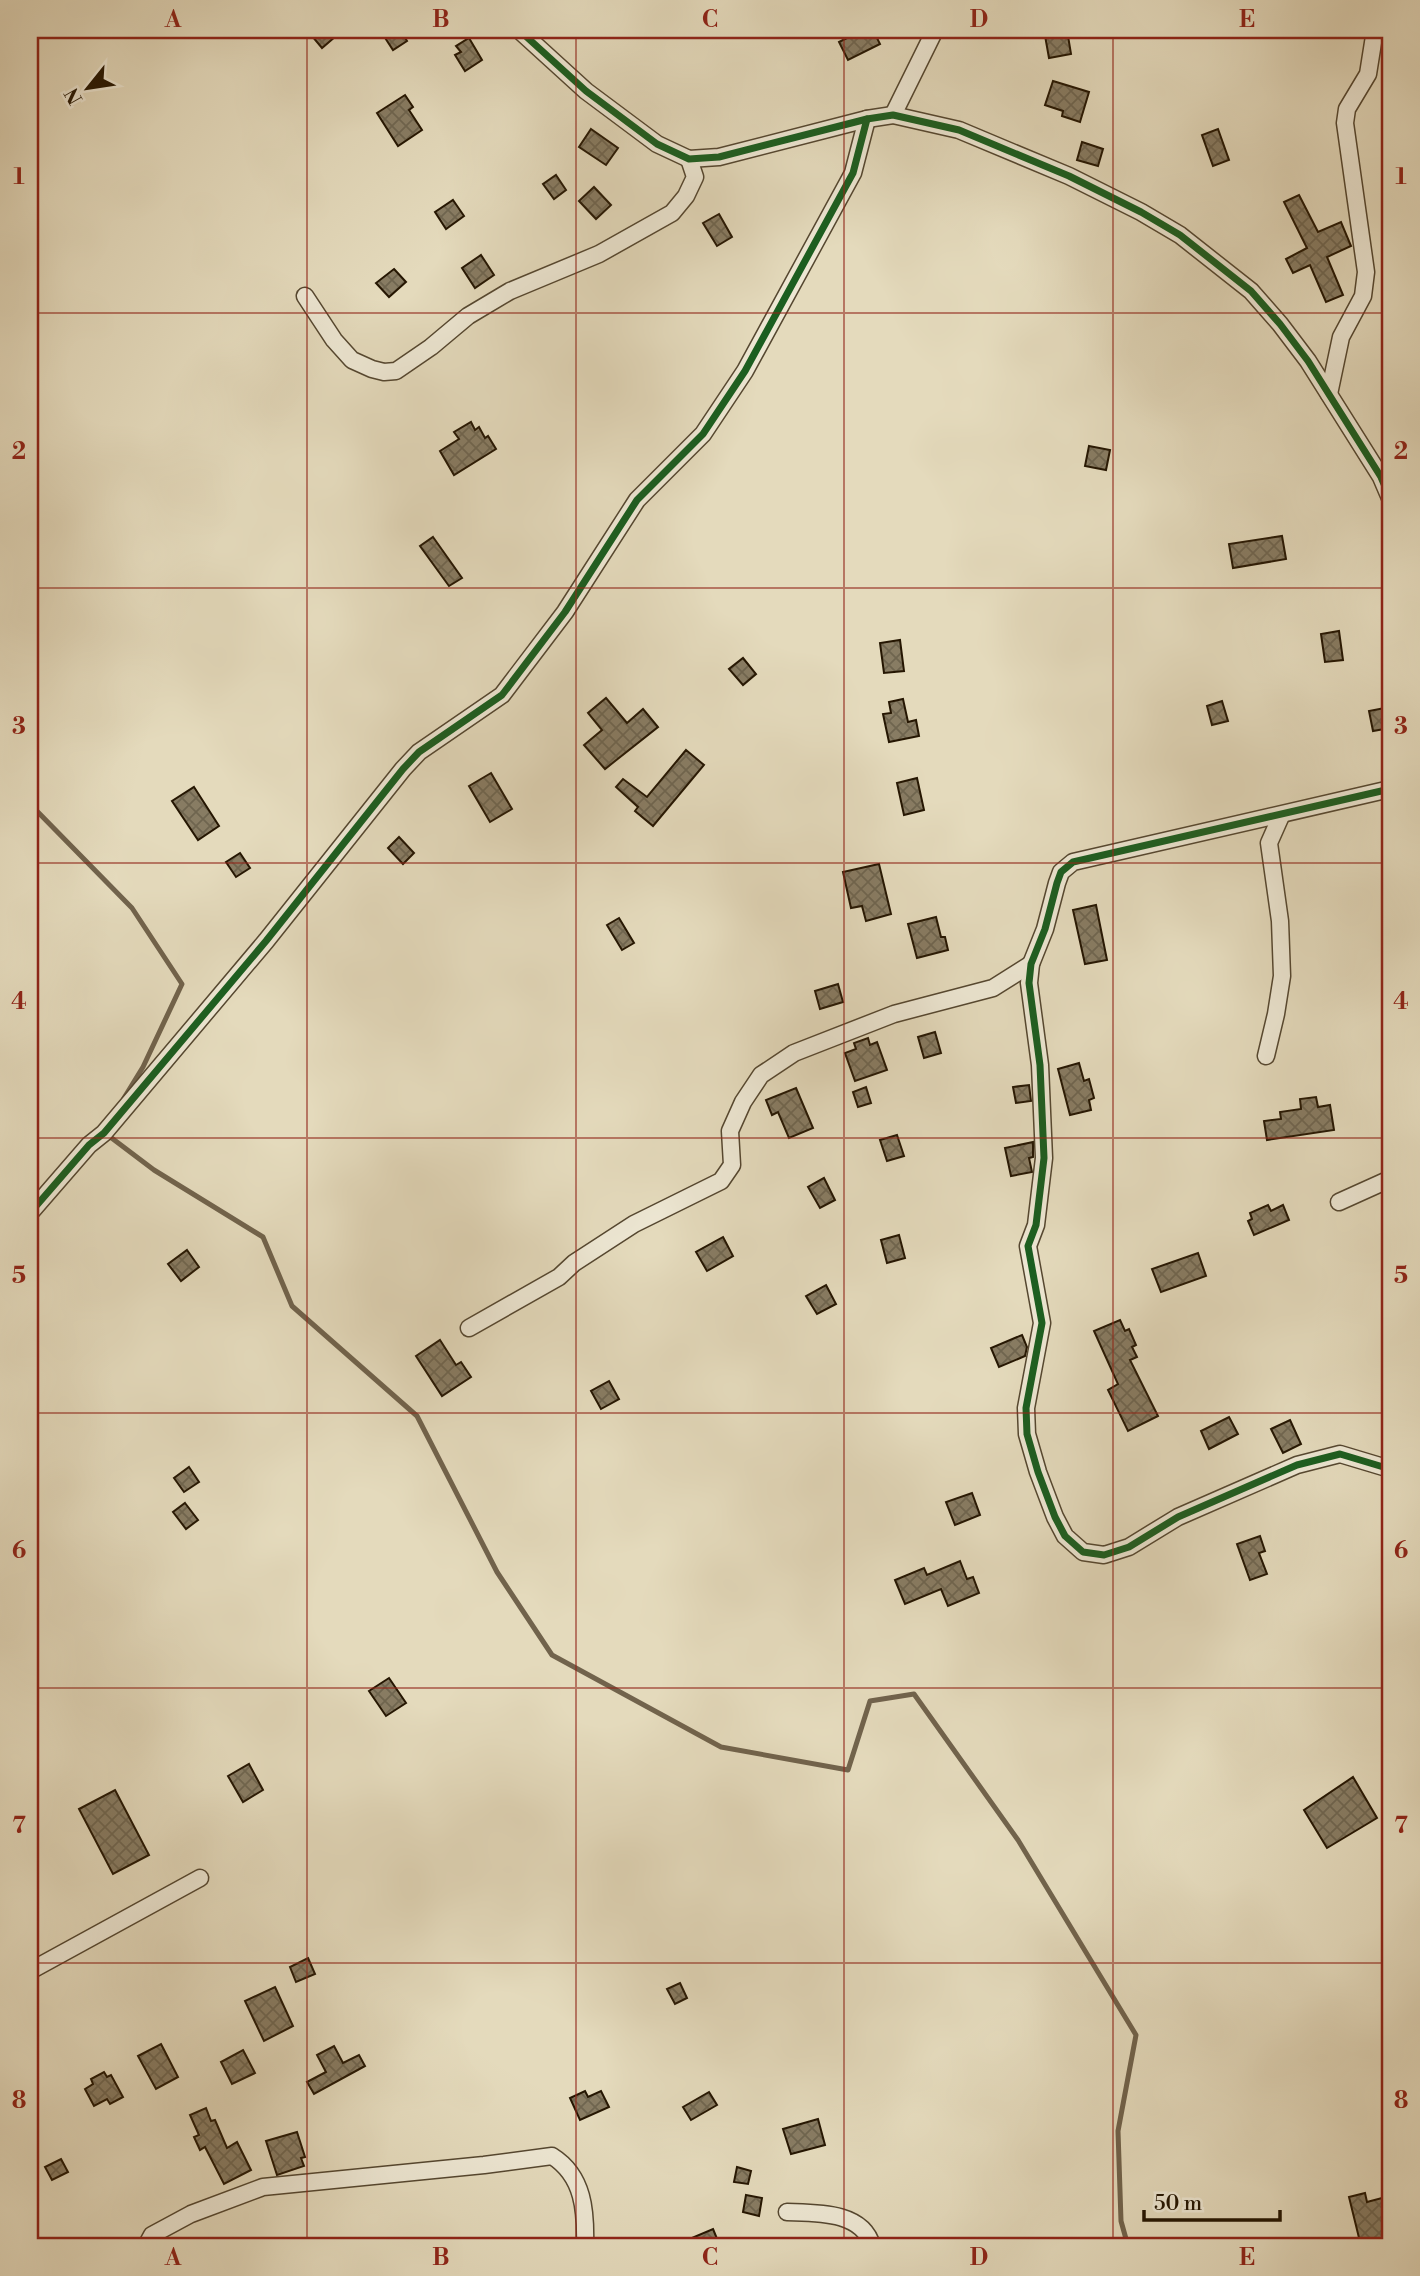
<svg xmlns="http://www.w3.org/2000/svg" width="1420" height="2276" font-family="'Libre Bodoni',serif">
  <defs>
    <pattern id="building-cross-hatch" width="8" height="8" patternUnits="userSpaceOnUse" patternTransform="scale(1.75)"><rect width="8" height="8" fill="#887c63"/><path d="M0 0l8 8M0 8l8-8" fill="none" stroke="#6f654f"/></pattern>
  </defs>
  <rect width="100%" height="100%" fill="#e4dabc"/>
  <filter id="stains"><feTurbulence type="fractalNoise" baseFrequency=".00286" numOctaves="4"/><feColorMatrix values="0 0 0 0 .2 0 0 0 0 .09 0 0 0 0 .02 0 0 0 .5 -.17"/></filter>
  <radialGradient id="worn" r=".72"><stop offset=".6" stop-color="#630" stop-opacity="0"/><stop offset="1" stop-color="#630" stop-opacity=".3"/></radialGradient>
  <g fill="none" stroke-linecap="round" stroke-linejoin="round">
    <g stroke="#71634c" stroke-width="5">
      <path d="M30,804L132,908L182,984L143,1067L124,1098"/>
      <path d="M105,1133L154,1170L263,1237L292,1306L417,1416L497,1572L552,1655L721,1747L848,1770L870,1701L914,1694L1018,1840L1136,2035L1118,2131L1121,2221L1128,2246"/>
    </g>
  </g>
  <g fill="url(#building-cross-hatch)" stroke="#251602" stroke-width="2">
    <path d="M307,30H343L322,48Z"/>
    <path d="M380,30H400L407,41L393,50Z"/>
    <path d="M863,30H873L880,44L848,60L839,42Z"/>
    <path d="M1044,30H1067L1071,54L1049,58Z"/>
    <path d="M469,38L482,60L465,71L455,55L461,52L456,46Z"/>
    <path d="M1053,81L1089,92L1080,122L1062,116L1063,111L1045,105Z"/>
    <path d="M405,95L413,107L409,110L422,130L398,146L377,113Z"/>
    <path d="M591,129L618,148L606,165L579,147Z"/>
    <path d="M1218,129L1229,160L1213,166L1202,135Z"/>
    <path d="M1082,142L1103,149L1098,166L1077,160Z"/>
    <path d="M556,175L566,190L554,199L543,184Z"/>
    <path d="M594,187L611,205L596,219L579,201Z"/>
    <path d="M1299,195L1318,232L1341,222L1351,246L1327,257L1343,295L1326,302L1310,265L1293,273L1286,259L1307,248L1284,202Z"/>
    <path d="M453,200L464,216L446,229L435,212Z"/>
    <path d="M719,214L732,237L717,246L703,223Z"/>
    <path d="M481,255L494,275L475,288L462,268Z"/>
    <path d="M394,269L406,282L389,297L376,283Z"/>
    <path d="M471,422L475,430L479,427L485,438L488,436L496,449L454,475L440,451L459,439L454,432Z"/>
    <path d="M1089,446L1110,450L1106,470L1085,466Z"/>
    <path d="M1282,536L1286,559L1233,568L1229,544Z"/>
    <path d="M433,537L462,578L449,586L420,546Z"/>
    <path d="M1339,631L1343,660L1325,662L1321,634Z"/>
    <path d="M900,640L904,671L884,673L880,643Z"/>
    <path d="M743,658L756,674L743,685L729,669Z"/>
    <path d="M606,698L627,723L643,709L658,727L605,769L584,745L602,730L588,713Z"/>
    <path d="M903,699L908,722L916,720L919,736L889,742L883,714L891,713L889,702Z"/>
    <path d="M1222,701L1228,721L1212,725L1207,706Z"/>
    <path d="M1390,707V728L1373,731L1369,711Z"/>
    <path d="M686,750L704,765L653,826L635,811L638,807L616,787L623,779L647,797Z"/>
    <path d="M491,773L512,809L490,822L469,786Z"/>
    <path d="M917,778L924,810L904,815L897,783Z"/>
    <path d="M194,787L219,826L198,840L172,801Z"/>
    <path d="M399,837L414,853L403,864L388,848Z"/>
    <path d="M240,853L250,868L236,877L226,862Z"/>
    <path d="M879,864L891,914L866,921L862,906L851,908L843,872Z"/>
    <path d="M1096,905L1107,960L1085,964L1073,910Z"/>
    <path d="M936,917L941,937H945L948,950L917,958L908,924Z"/>
    <path d="M619,918L634,943L622,950L607,925Z"/>
    <path d="M838,984L843,1002L820,1009L815,991Z"/>
    <path d="M935,1032L941,1053L924,1058L918,1037Z"/>
    <path d="M868,1038L870,1045L877,1042L887,1070L855,1081L845,1053L856,1049L854,1043Z"/>
    <path d="M1079,1063L1084,1081L1089,1079L1094,1098L1089,1100L1091,1110L1070,1115L1058,1069Z"/>
    <path d="M1029,1085L1031,1101L1016,1103L1013,1087Z"/>
    <path d="M866,1087L871,1103L858,1107L853,1092Z"/>
    <path d="M796,1088L813,1128L789,1138L778,1112L772,1115L766,1100Z"/>
    <path d="M1316,1097L1318,1107L1330,1105L1334,1130L1267,1140L1264,1121L1281,1119L1280,1112L1301,1109L1300,1099Z"/>
    <path d="M897,1135L904,1156L887,1161L880,1140Z"/>
    <path d="M1033,1142V1157L1029,1158L1032,1172L1011,1176L1005,1148Z"/>
    <path d="M824,1178L835,1200L820,1208L808,1187Z"/>
    <path d="M1268,1205L1271,1211L1283,1205L1289,1220L1254,1235L1248,1221L1252,1219L1250,1213Z"/>
    <path d="M899,1235L905,1258L887,1263L881,1240Z"/>
    <path d="M723,1237L733,1256L707,1271L696,1252Z"/>
    <path d="M187,1250L199,1267L181,1281L168,1264Z"/>
    <path d="M1198,1253L1206,1276L1161,1292L1152,1269Z"/>
    <path d="M826,1285L836,1304L817,1314L806,1296Z"/>
    <path d="M1120,1320L1125,1331L1129,1329L1136,1345L1132,1347L1137,1357L1130,1360L1158,1416L1128,1431L1108,1390L1118,1384L1094,1331Z"/>
    <path d="M1022,1335L1027,1347L1025,1356L999,1367L991,1348Z"/>
    <path d="M440,1340L456,1365L461,1362L471,1377L442,1396L416,1356Z"/>
    <path d="M609,1381L619,1399L601,1409L591,1391Z"/>
    <path d="M1229,1417L1238,1434L1209,1449L1201,1431Z"/>
    <path d="M1290,1420L1301,1444L1283,1453L1271,1429Z"/>
    <path d="M189,1467L199,1482L184,1492L174,1478Z"/>
    <path d="M972,1493L980,1515L955,1525L946,1502Z"/>
    <path d="M185,1503L198,1520L186,1529L173,1512Z"/>
    <path d="M1260,1536L1265,1551L1259,1553L1267,1574L1250,1580L1237,1544Z"/>
    <path d="M960,1561L967,1579L973,1577L979,1593L948,1606L941,1589L905,1604L895,1580L924,1568L927,1575Z"/>
    <path d="M389,1678L406,1703L386,1716L369,1691Z"/>
    <path d="M249,1764L263,1790L243,1802L228,1776Z"/>
    <path d="M1353,1777L1377,1818L1327,1848L1304,1810Z"/>
    <path d="M115,1790L149,1855L113,1874L79,1809Z"/>
    <path d="M308,1958L315,1974L296,1982L290,1967Z"/>
    <path d="M680,1983L687,1998L675,2004L667,1989Z"/>
    <path d="M275,1987L293,2026L264,2041L245,2001Z"/>
    <path d="M161,2044L178,2077L156,2089L138,2056Z"/>
    <path d="M334,2046L343,2063L359,2055L365,2066L314,2094L307,2082L326,2072L317,2055Z"/>
    <path d="M243,2050L255,2073L232,2084L221,2062Z"/>
    <path d="M104,2072L107,2077L111,2075L123,2097L110,2104L107,2099L94,2106L85,2089L93,2084L91,2079Z"/>
    <path d="M585,2091L588,2097L601,2091L609,2107L580,2120L570,2098Z"/>
    <path d="M709,2092L717,2105L691,2120L683,2107Z"/>
    <path d="M206,2108L211,2121L215,2120L227,2148L237,2142L251,2170L224,2184L205,2147L200,2150L194,2137L199,2135L190,2115Z"/>
    <path d="M818,2119L825,2145L791,2154L783,2129Z"/>
    <path d="M297,2132L305,2157L301,2158L304,2166L277,2175L266,2141Z"/>
    <path d="M61,2159L68,2172L52,2180L45,2167Z"/>
    <path d="M737,2167L751,2171L748,2184L734,2182Z"/>
    <path d="M1365,2193L1367,2202L1382,2198L1390,2243L1375,2246H1361L1349,2197Z"/>
    <path d="M746,2195L762,2198L759,2216L743,2212Z"/>
    <path d="M713,2229L720,2246H673Z"/>
  </g>
  <g fill="none" stroke-linecap="round" stroke-linejoin="round">
    <defs>
      <g id="minor">
        <path d="M519,30L586,91L657,144L689,159L719,157L867,119L893,115L959,130L1069,176L1141,212L1180,235L1251,291L1280,324L1308,361L1381,477L1390,498"/>
        <path d="M893,115L935,30"/>
        <path d="M305,296L334,340L352,360L372,369L384,372L396,371L431,347L468,316L510,291L599,254L672,213L686,196L695,177L689,159"/>
        <path d="M1329,394L1341,337L1363,296L1366,272L1345,123L1347,109L1368,74L1375,30"/>
        <path d="M1390,789L1073,862L1061,872L1057,883L1045,929L1031,964L1029,983L1040,1065L1044,1158L1036,1225L1028,1246L1042,1323L1026,1408L1027,1434L1038,1472L1055,1517L1065,1536L1083,1552L1104,1555L1129,1547L1178,1517L1297,1465L1340,1454L1390,1469"/>
        <path d="M1266,1056L1276,1014L1282,976L1280,921L1269,843L1281,816"/>
        <path d="M1339,1202L1390,1179"/>
        <path d="M30,1213L89,1145L104,1133L266,941L403,769L419,752L502,695L565,612L637,500L703,434L745,371L853,173L867,119"/>
        <path d="M469,1328L559,1277L574,1263L634,1224L721,1181L732,1165L730,1131L743,1102L761,1075L794,1053L894,1014L993,988L1031,964"/>
        <path d="M30,1971L200,1878"/>
        <path d="M787,2212C816,2213 863,2211 872,2246"/>
        <path d="M146,2246L152,2235L191,2214L263,2187L484,2165L552,2156C584,2176 586,2212 585,2246"/>
      </g>
    </defs>
    <use href="#minor" stroke="#554730" stroke-width="19"/>
    <use href="#minor" stroke="#ede7d3" stroke-width="16"/>
    <defs>
      <g id="cycleway">
        <path d="M519,30L586,91L657,144L689,159L719,157L867,119L893,115L959,130L1069,176L1141,212L1180,235L1251,291L1280,324L1308,361L1381,477L1390,498"/>
        <path d="M1390,789L1073,862L1061,872L1057,883L1045,929L1031,964L1029,983L1040,1065L1044,1158L1036,1225L1028,1246L1042,1323L1026,1408L1027,1434L1038,1472L1055,1517L1065,1536L1083,1552L1104,1555L1129,1547L1178,1517L1297,1465L1340,1454L1390,1469"/>
        <path d="M30,1213L89,1145L104,1133L266,941L403,769L419,752L502,695L565,612L637,500L703,434L745,371L853,173L867,119"/>
      </g>
    </defs>
    <use href="#cycleway" stroke="#ede7d3" stroke-width="11"/>
    <use href="#cycleway" stroke="#1b5e20" stroke-width="7"/>
  </g>
  <path fill="none" stroke="#8f2418" stroke-width="2" stroke-opacity="0.55" d="M307,30V2246M576,30V2246M844,30V2246M1113,30V2246M30,313H1390M30,588H1390M30,863H1390M30,1138H1390M30,1413H1390M30,1688H1390M30,1963H1390"/>
  <rect width="1420" height="2276" fill="none" stroke="#e4dabc" stroke-width="77"/>
  <g transform="translate(88 88) rotate(240)" stroke="#ede7d3" stroke-width="5" paint-order="stroke">
  <path d="M0-5L12 26L0 18L-12 26Z" fill="#251602"/>
  <text y="-10" font-size="19" font-weight="bold" text-anchor="middle" fill="#251602">N</text>
  </g>
  <path d="M1144 2210v10h136v-10" fill="none" stroke="#251602" stroke-width="3.5"/>
  <text x="1154" y="2210" font-size="21" fill="#251602" stroke="#ede7d3" stroke-width="5" paint-order="stroke">50 m</text>
  <rect x="38" y="38" width="1344" height="2200" fill="none" stroke="#8f2418" stroke-width="2.5"/>
  <g font-size="23" text-anchor="middle" font-weight="bold" fill="#8f2418">
    <text x="173" y="27">A</text>
    <text x="441" y="27">B</text>
    <text x="710" y="27">C</text>
    <text x="979" y="27">D</text>
    <text x="1247" y="27">E</text>
    <text x="19" y="184">1</text>
    <text x="1401" y="184">1</text>
    <text x="19" y="459">2</text>
    <text x="1401" y="459">2</text>
    <text x="19" y="734">3</text>
    <text x="1401" y="734">3</text>
    <text x="19" y="1009">4</text>
    <text x="1401" y="1009">4</text>
    <text x="19" y="1283">5</text>
    <text x="1401" y="1283">5</text>
    <text x="19" y="1558">6</text>
    <text x="1401" y="1558">6</text>
    <text x="19" y="1833">7</text>
    <text x="1401" y="1833">7</text>
    <text x="19" y="2108">8</text>
    <text x="1401" y="2108">8</text>
    <text x="173" y="2265">A</text>
    <text x="441" y="2265">B</text>
    <text x="710" y="2265">C</text>
    <text x="979" y="2265">D</text>
    <text x="1247" y="2265">E</text>
  </g>
  <rect width="100%" height="100%" filter="url(#stains)"/>
  <rect width="100%" height="100%" fill="url(#worn)"/>
</svg>
